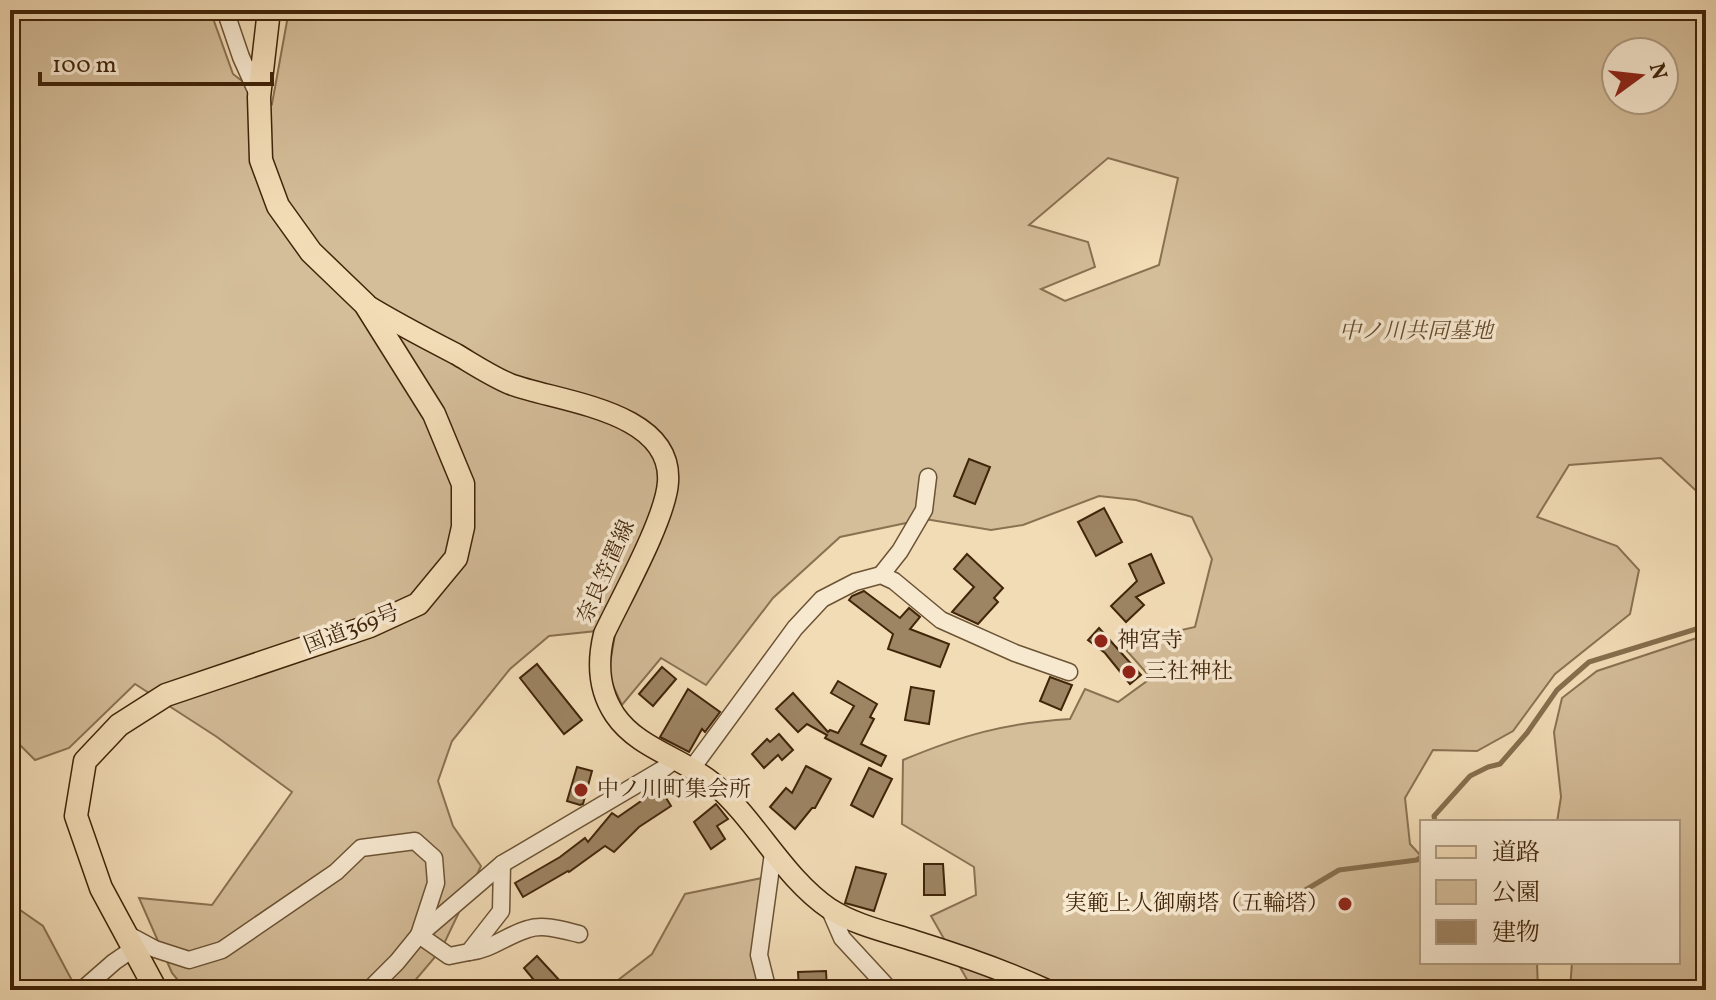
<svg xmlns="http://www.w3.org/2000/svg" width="1716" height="1000" font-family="Vollkorn,'Noto Serif JP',serif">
  <rect width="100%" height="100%" fill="#f2dcb6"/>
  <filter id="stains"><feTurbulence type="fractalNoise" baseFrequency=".0025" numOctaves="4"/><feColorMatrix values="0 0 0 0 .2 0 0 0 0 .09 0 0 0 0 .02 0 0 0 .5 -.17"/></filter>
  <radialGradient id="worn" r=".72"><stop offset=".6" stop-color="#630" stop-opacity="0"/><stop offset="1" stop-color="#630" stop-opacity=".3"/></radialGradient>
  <g fill="#d4bd99" stroke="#8a7151" stroke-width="2" fill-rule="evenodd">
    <path d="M10,10H210L233,74L272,104L289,10H1706V500L1661,458L1569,465L1537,517L1617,546L1639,570L1630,614L1555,674L1513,731L1477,751L1433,750L1405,798L1410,844L1422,857V962H1537L1538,990H973L931,916L976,895L974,867L902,824L903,760C963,735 1005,723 1070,719L1085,689L1118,702L1151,678L1127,651L1147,638L1195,627L1212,559L1192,517L1136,500L1099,496L1023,525L991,530L925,519L840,537L773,598L706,685L661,658L622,705L608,675L616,629L549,636L510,669L452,741L438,781L453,826L481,866L441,950L407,990H186L172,973L139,898L212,905L292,792L217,737L135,684L69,748L35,760L10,735ZM1616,52H1664V100H1616ZM1108,158L1178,178L1159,265L1065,301L1041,289L1095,267L1088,242L1029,225Z"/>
    <path d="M1706,635V990H1570L1572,962H1678V822H1557L1561,797L1554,732L1562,698L1597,671Z"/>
    <path d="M762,878L769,911L754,990H605L652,954L685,894Z"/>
    <path d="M10,903L43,926L77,990H10Z"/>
  </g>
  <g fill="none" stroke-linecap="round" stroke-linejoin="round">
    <g stroke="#866e4d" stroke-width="5">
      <path d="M1706,544L1703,551L1706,563"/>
      <path d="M1435,822L1434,816L1470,776L1488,767L1500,764L1527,733L1557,690L1589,662L1706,626"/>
      <path d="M1302,892L1339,870L1417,860L1422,856"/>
    </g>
  </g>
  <g fill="#9d8463" stroke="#402509" stroke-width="2">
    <path d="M969,459L990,467L975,504L954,496Z"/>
    <path d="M1104,508L1122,542L1096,556L1078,522Z"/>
    <path d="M967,554L1003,588L994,598L998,602L978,624L952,612L974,587L954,569Z"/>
    <path d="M1151,554L1164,583L1136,597L1144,605L1126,622L1111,606L1137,581L1129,564Z"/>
    <path d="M864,591L900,618L909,608L920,617L910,629L949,644L940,667L888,649L893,634L849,600L852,596Z"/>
    <path d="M1099,628L1141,675L1130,684L1105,653L1088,640Z"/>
    <path d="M537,664L582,720L564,734L520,678Z"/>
    <path d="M662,667L676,679L653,706L639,694Z"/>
    <path d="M1050,677L1072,685L1061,710L1040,701Z"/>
    <path d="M838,681L877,704L870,717L874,719L861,744L886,756L881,766L825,738L827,735L807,724L798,732L776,709L793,693L828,732L830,730L838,733L854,706L831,693Z"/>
    <path d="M911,687L934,691L929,724L905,720Z"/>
    <path d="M688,689L720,712L705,732L702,729L689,752L660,737Z"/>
    <path d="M779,734L793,750L782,760L778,755L764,768L752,754L767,739L770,742Z"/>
    <path d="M806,766L831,779L815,808H812L795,829L770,807L786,788L792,793Z"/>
    <path d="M577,767L592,771L583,804L580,805L567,801Z"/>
    <path d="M869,768L892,779L873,817L851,805Z"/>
    <path d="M660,788L671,806L639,827L614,852L605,846L569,872L568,871L523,897L515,883L560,857L585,838L588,842L612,813L618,817Z"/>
    <path d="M716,804L728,819L717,826L725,839L711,849L694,822Z"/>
    <path d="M924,864H943L945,895H924Z"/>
    <path d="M856,867L886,874L874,911L845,903Z"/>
    <path d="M537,956L560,981L549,990H542L524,968Z"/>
    <path d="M826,971L827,990H799L798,972Z"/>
  </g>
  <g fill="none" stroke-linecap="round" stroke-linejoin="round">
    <defs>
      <g id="minor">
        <path d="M225,10L241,57L259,97"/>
        <path d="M881,575L900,551L924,510L928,477"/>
        <path d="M693,767L795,628L822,599L855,582L881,575L894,581L941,620L1015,653L1069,672"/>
        <path d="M829,908L842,938L890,990"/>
        <path d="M127,934L155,949L189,960L222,950L336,872L361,848L415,841L434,858L436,883L419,935"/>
        <path d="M419,935L449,956L469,952L501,911L502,864"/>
        <path d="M469,952C491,950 507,935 528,929C544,924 563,930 579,934"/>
        <path d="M766,983L759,955L773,853"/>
        <path d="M82,990L114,962L133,949"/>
        <path d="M369,990L397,962L419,935L502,864L663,769L676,759"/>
      </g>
      <path id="major" d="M365,304C394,322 425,338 456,354C473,364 491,376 510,384C558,402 673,410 668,482C666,518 621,598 604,634C597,663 598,690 615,715C638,749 684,758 714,784C757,821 783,877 830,909C855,925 887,932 915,941C960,955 1004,970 1047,990"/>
      <path id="highway" d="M156,990L101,888L76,816L85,761L119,725L166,695L370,626L418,604L456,558L463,527V484L434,414L365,304L311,252L278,206L261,160L259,97L269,10"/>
    </defs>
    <use href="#minor" stroke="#6c5334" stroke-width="19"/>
    <use href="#major" stroke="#402509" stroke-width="23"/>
    <use href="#highway" stroke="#402509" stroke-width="25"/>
    <use href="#minor" stroke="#f7e8d0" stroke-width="16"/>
    <use href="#major" stroke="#f2dcb6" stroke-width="20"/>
    <use href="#highway" stroke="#f2dcb6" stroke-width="22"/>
  </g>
  <g fill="#8f2418" stroke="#f7e8d0" stroke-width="3">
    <circle cx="1101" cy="641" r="8"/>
    <circle cx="1129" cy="672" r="8"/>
    <circle cx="581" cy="790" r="8"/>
    <circle cx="1345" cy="904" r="8"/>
  </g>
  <g text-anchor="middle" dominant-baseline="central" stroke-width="7" stroke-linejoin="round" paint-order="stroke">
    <g font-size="22" font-style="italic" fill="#654b2d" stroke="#f7e8d0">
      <text x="1416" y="332">中ノ川共同墓地</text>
    </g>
    <g font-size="22" fill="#402509" stroke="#f7e8d0">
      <text transform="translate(607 572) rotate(-66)">奈良笠置線</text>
      <text transform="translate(352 630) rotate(-21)">国道369号</text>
    </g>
    <g font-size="22" fill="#402509" stroke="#f7e8d0" text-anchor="start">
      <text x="1117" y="641">神宮寺</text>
      <text x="1145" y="672">三社神社</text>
      <text x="597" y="790">中ノ川町集会所</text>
      <text x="1329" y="904" text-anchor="end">実範上人御廟塔（五輪塔）</text>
    </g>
  </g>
  <rect width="1716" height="1000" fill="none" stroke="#f2dcb6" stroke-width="40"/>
  <rect x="12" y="12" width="1692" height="976" fill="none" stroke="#402509" stroke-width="4"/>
  <rect x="20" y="20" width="1676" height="960" fill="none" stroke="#402509" stroke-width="2"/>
  <rect x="1420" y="820" width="260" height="144" fill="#f7e8d0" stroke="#ae9a80" stroke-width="2"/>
  <rect x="1436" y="846" width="40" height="12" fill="#f2dcb6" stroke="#ae9a80" stroke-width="2"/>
  <text x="1492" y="860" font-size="24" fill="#402509">道路</text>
  <rect x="1436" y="880" width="40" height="24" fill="#d4bd99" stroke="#ae9a80" stroke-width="2"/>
  <text x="1492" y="900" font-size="24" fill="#402509">公園</text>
  <rect x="1436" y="920" width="40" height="24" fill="#9d8463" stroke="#ae9a80" stroke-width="2"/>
  <text x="1492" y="940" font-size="24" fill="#402509">建物</text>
  <g transform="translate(1640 76) rotate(75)"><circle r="38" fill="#f7e8d0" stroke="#ae9a80" stroke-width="2"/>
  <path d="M0-6L14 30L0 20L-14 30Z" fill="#8f2418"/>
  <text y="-12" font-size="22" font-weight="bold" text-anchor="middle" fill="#402509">N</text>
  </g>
  <path d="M40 72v12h232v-12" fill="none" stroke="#402509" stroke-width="4"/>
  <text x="52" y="72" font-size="24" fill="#402509" stroke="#f7e8d0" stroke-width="6" paint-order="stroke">100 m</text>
  <rect width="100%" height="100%" filter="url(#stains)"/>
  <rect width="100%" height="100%" fill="url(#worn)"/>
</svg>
